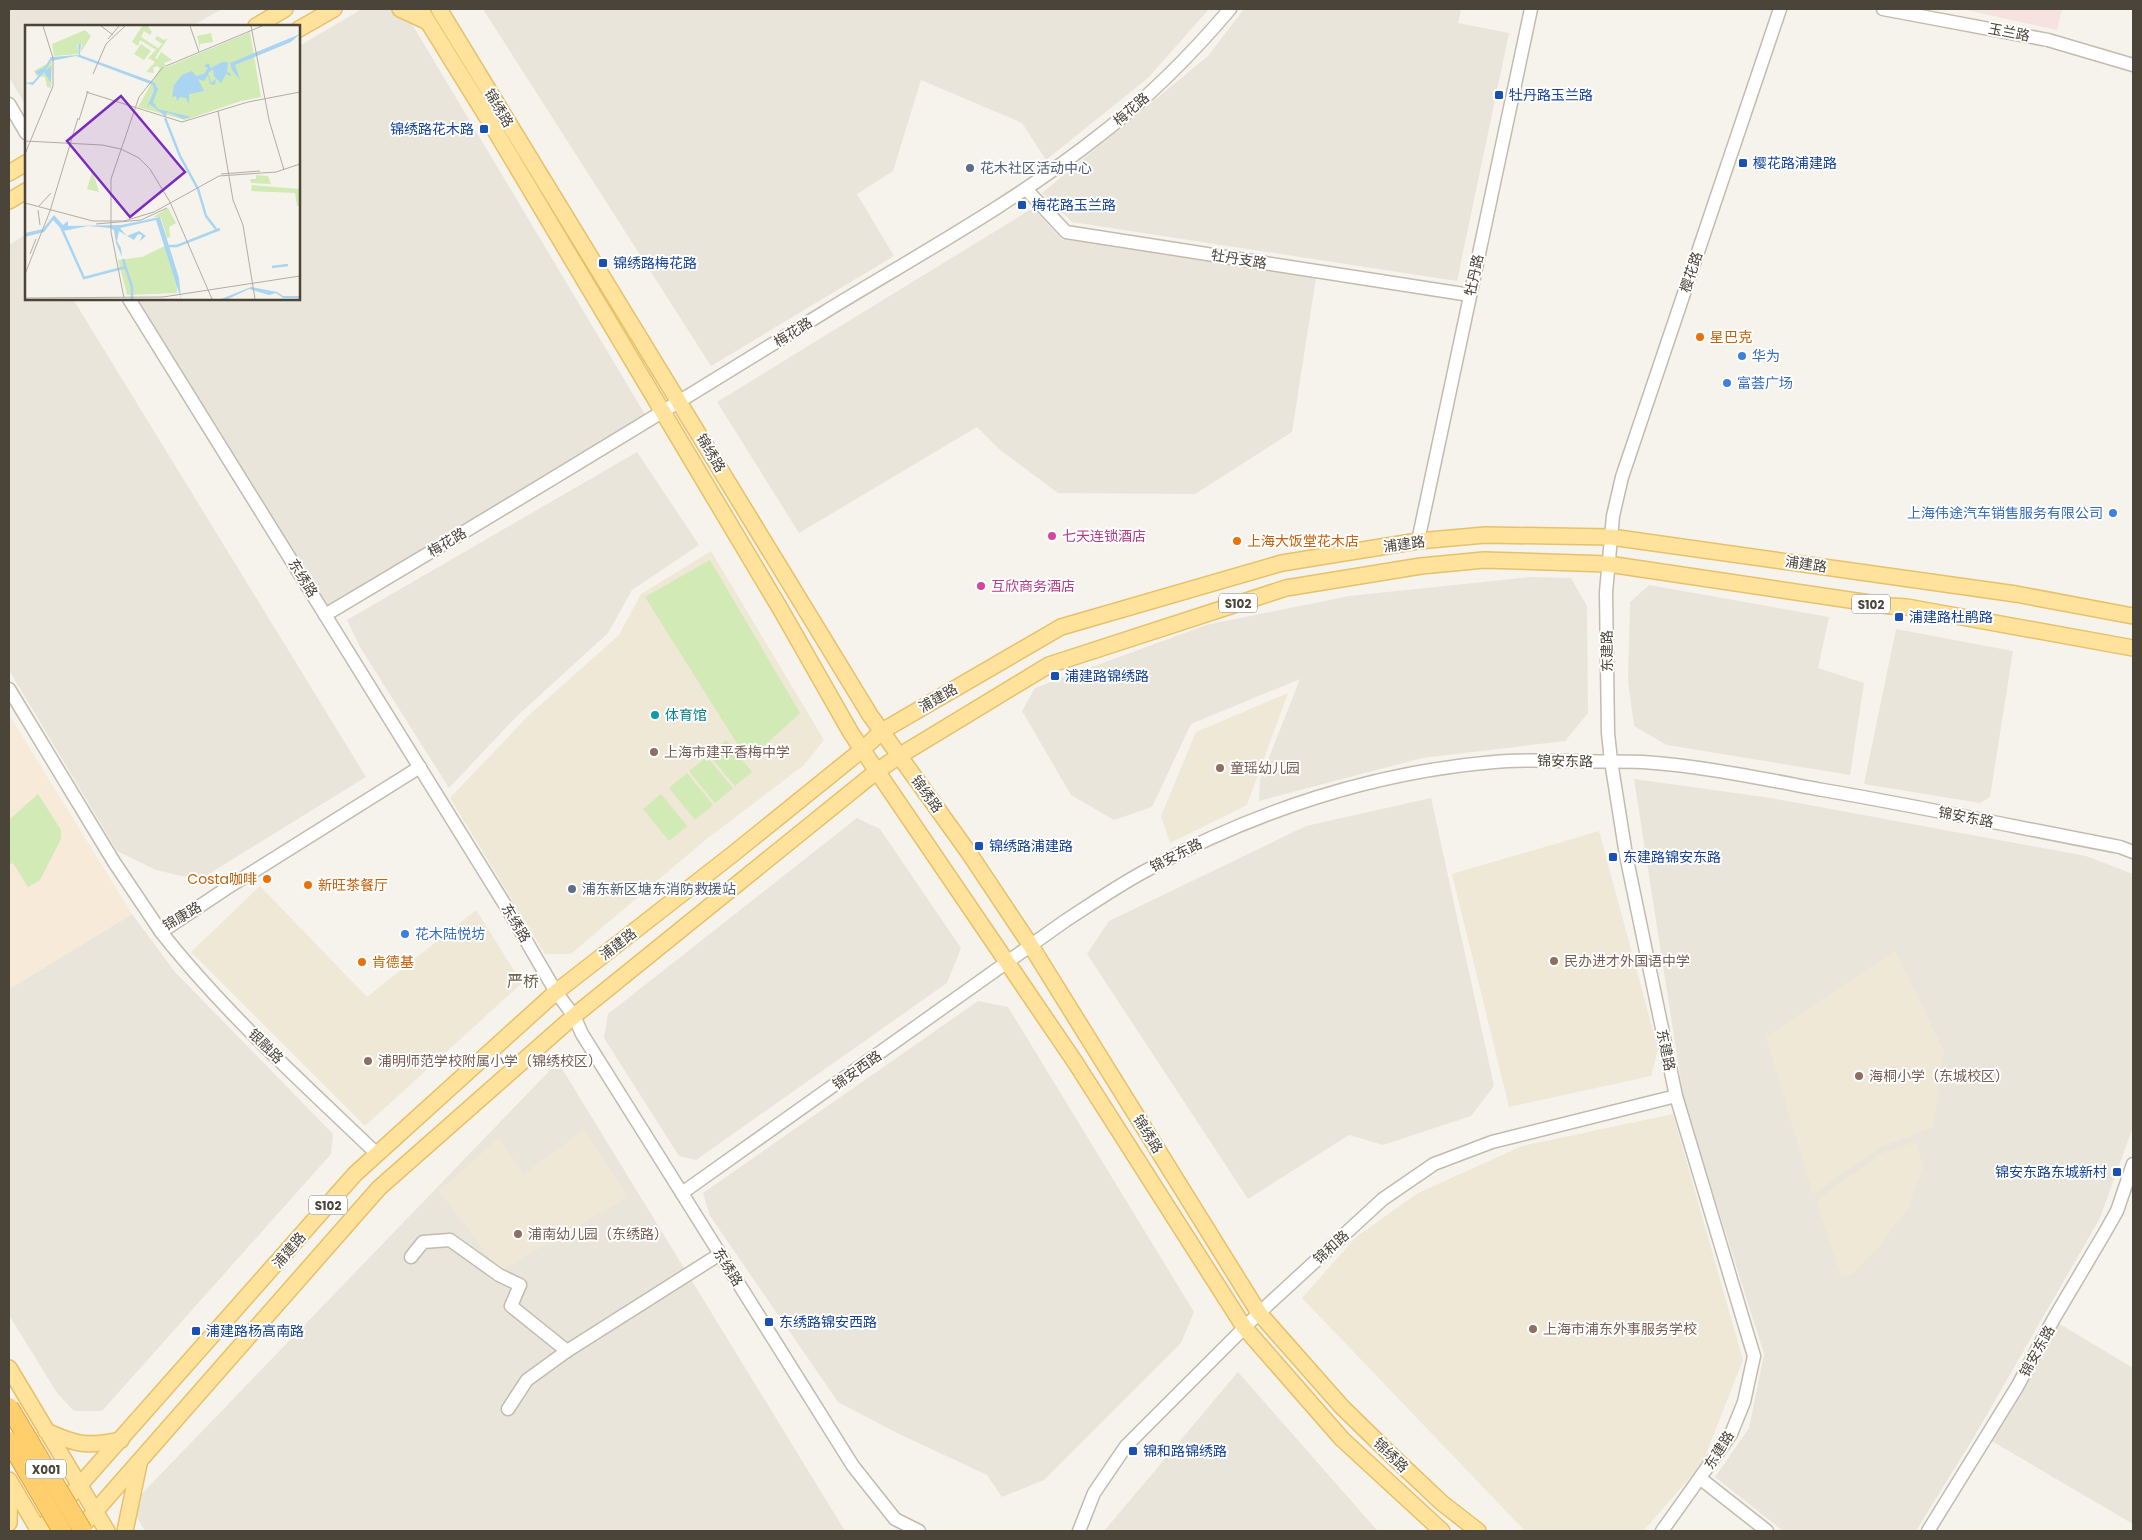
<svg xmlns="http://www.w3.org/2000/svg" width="2142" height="1540" font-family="Poppins,'Noto Sans SC',sans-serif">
  <rect width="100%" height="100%" fill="#f6f3ec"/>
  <g fill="#eae5da">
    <path d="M9,9H222L192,26H26V106L9,77Z"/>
    <path d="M362,9H403L649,421L325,615L129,299H299V46Z"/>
    <path d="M483,9H1209L1148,78L1046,160L1022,123L921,80L893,171L857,194L894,256L711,366Z"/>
    <path d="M1244,9H1461L1458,23L1509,33L1457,281L1072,222L1042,193L1208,56Z"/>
    <path d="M1033,208L1061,239L1316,278L1292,432L1195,494L1058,493L1000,450L977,427L799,533L717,402Z"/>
    <path d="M26,234V299H73L366,777L199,880L156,870L117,851L9,670V245Z"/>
    <path d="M637,452L699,545L632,590L608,633L516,717L449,788L360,647L347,620Z"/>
    <path d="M1532,577L1571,578L1587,606L1588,713L1565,741L1422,758L1259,801L1260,780L1300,679L1191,724L1152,807L1114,820L1071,795L1022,711L1035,688L1206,625L1349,596Z"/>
    <path d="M1649,585L1829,617L1818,668L1864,683L1850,775L1667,745L1634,726L1628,681L1630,602Z"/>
    <path d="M1896,629L2013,651L1990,797L1980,803L1864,784Z"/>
    <path d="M1634,779L1771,798L2086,856L2133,874V1127L2100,1218L1977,1432L1916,1531H1783L1715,1477L1749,1428L1764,1354L1684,1101Z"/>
    <path d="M1431,798L1494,1086L1471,1116L1383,1145L1349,1135L1248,1199L1087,954L1109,921L1306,826Z"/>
    <path d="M857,818L880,829L961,948L947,983L696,1160L679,1156L604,1038L608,1014Z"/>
    <path d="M132,914L175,972L333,1134L331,1154L102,1411H74L57,1393L9,1315V989Z"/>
    <path d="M978,1001L1008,1007L1194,1312L1181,1343L1044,1480L1002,1497L987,1475L899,1434L838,1402L710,1216L703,1193Z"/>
    <path d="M558,1062L845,1531H145L130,1506Z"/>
    <path d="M2053,1320L2133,1368V1524L1985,1437Z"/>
    <path d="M1238,1372L1376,1529L1379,1531H1104Z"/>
  </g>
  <path fill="#f7ead8" d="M9,715L132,914L9,989Z"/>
  <g fill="#efe8d6">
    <path d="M711,551L824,740L804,765L704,841L571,954H545L450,798L529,715L619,635L641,594Z"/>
    <path d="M1288,693L1247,805L1170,843L1161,816L1196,732Z"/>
    <path d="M1599,831L1658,1049L1651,1076L1509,1107L1452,874Z"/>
    <path d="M260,886L367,997L476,910L522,983L365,1126L191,952Z"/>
    <path d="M1895,951L1944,1051L1933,1127L1882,1147L1813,1194L1766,1037Z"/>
    <path d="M1673,1114L1743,1360L1702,1464L1643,1531H1525L1302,1298L1356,1237L1418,1193L1522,1146Z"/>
    <path d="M584,1130L628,1197L500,1271L439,1191L499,1138L524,1174Z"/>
    <path d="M1916,1142L1923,1167L1908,1208L1879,1247L1852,1275L1841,1276L1816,1201L1882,1153Z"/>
  </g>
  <path fill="#f6e3e0" d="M1961,9H2062L2057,30Z"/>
  <g fill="#d2eab5">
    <path d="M710,560L800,713L748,761L645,597Z"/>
    <path d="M726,740L752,772L735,786L709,755Z"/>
    <path d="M707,757L733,788L715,803L689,771Z"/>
    <path d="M687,773L713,805L695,820L669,788Z"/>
    <path d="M38,794L61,830V839L40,880L28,887L13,863L9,865V820Z"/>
    <path d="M661,794L687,826L669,841L643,809Z"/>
  </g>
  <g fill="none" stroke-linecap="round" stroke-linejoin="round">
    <defs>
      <g id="minor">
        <path d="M1883,9L2048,40L2133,65"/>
        <path d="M9,104L26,133"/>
        <path d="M1026,189L1066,232L1470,295"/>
        <path d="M129,299L507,908L556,992L574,1016L582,1034L853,1466L895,1519L919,1531"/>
        <path d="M1418,541L1531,9"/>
        <path d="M325,615C492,516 658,415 823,313C916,256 1014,203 1100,135C1148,98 1191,55 1230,9"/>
        <path d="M9,689L114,862L161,932L227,888L420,767"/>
        <path d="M161,932C225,1013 303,1083 377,1154"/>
        <path d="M682,1193L1065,921C1093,903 1120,884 1149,869C1255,811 1374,772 1494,762C1522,759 1550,761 1577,761C1599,762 1621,761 1643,762C1703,766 1764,779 1823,790C1922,807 2021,828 2120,847L2133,852"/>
        <path d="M411,1257L423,1242L450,1240L499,1275L520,1285L511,1306L567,1351"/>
        <path d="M508,1409L527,1380L567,1351L720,1254"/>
        <path d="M1701,1479L1767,1531"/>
        <path d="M1079,1531L1094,1493L1126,1446L1259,1313L1383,1199L1434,1164L1492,1142L1676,1096"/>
        <path d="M1662,1531L1731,1434L1744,1402L1754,1356L1676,1096L1626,855L1611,761L1608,733L1606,592L1613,516L1622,477L1780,9"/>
        <path d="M1928,1531L2017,1387L2053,1320L2104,1234L2117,1211L2133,1164"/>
      </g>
      <g id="major">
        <path d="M400,9L428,22"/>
        <path d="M420,9L490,122L781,610L851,733L1075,1062L1244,1327L1342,1439L1442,1531"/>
        <path d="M439,9L870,715L969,853L1031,946L1259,1313L1342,1407L1389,1453L1442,1503L1478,1531"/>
        <path d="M256,26L285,9"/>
        <path d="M299,29L334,9"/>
        <path d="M9,173L26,163"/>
        <path d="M9,201L26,191"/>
        <path d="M9,1368L107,1531"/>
        <path d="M46,1431C77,1445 87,1447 121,1440"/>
        <path d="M9,1480L39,1531"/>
        <path d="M9,1523L10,1482"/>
        <path d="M39,1531L355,1174L556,992L733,854L863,749L882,731L1061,627L1282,563L1418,541L1485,535L1611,537L2016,594L2133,616"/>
        <path d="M78,1531L379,1188L574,1016L877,771L899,756L1049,665L1286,588L1421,566L1484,560L1608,564L1890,606L1907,607L2133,648"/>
        <path d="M125,1531L139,1464"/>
      </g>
    </defs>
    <use href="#minor" stroke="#c2bbae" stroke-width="15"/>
    <use href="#major" stroke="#e6c16a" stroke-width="18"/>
    <use href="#minor" stroke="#fff" stroke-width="12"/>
    <use href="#major" stroke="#ffe39c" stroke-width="15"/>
    <defs>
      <g id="highway-bridge">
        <path d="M9,1407L83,1531"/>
        <path d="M9,1441L62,1531"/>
      </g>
    </defs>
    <use href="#highway-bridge" stroke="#e0a43c" stroke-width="20" stroke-linecap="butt"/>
    <use href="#highway-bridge" stroke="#ffcf6e" stroke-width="18"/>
  </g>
  <g fill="#1a4fb4" stroke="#fff" stroke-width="2">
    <rect x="1494" y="90" width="10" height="10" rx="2.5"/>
    <rect x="479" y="124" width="10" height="10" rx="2.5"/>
    <rect x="1738" y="158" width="10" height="10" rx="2.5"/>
    <rect x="1017" y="200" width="10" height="10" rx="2.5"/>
    <rect x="598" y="258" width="10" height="10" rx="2.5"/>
    <rect x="1894" y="612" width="10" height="10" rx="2.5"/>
    <rect x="1050" y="671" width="10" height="10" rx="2.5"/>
    <rect x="974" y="841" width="10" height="10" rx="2.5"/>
    <rect x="1608" y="852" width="10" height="10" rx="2.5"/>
    <rect x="2112" y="1167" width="10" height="10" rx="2.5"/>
    <rect x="764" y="1317" width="10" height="10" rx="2.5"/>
    <rect x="191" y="1326" width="10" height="10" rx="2.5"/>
    <rect x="1128" y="1446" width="10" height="10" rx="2.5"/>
  </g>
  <g fill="#5c6f8a" stroke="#fff" stroke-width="2">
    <circle cx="970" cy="168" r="5"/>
    <circle cx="572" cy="889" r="5"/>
  </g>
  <g fill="#e8710a" stroke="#fff" stroke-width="2">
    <circle cx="1700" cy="337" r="5"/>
    <circle cx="1237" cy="541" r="5"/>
    <circle cx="267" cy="879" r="5"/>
    <circle cx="308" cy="885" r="5"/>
    <circle cx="362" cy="962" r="5"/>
  </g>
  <g fill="#3f7fe0" stroke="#fff" stroke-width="2">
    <circle cx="1742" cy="356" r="5"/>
    <circle cx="1727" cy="383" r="5"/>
    <circle cx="2113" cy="513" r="5"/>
    <circle cx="405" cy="934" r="5"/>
  </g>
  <g fill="#d1479c" stroke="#fff" stroke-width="2">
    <circle cx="1052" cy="536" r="5"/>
    <circle cx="981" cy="586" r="5"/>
  </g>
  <circle fill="#0f9aa8" stroke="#fff" stroke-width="2" cx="655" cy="715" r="5"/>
  <g fill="#8d6e63" stroke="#fff" stroke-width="2">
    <circle cx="654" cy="752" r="5"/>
    <circle cx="1220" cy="768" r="5"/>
    <circle cx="1554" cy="961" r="5"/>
    <circle cx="368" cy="1061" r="5"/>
    <circle cx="1859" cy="1076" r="5"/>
    <circle cx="518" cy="1234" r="5"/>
    <circle cx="1533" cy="1329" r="5"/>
  </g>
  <g text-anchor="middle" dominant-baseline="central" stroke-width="4" stroke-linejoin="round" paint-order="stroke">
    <g fill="#fff" stroke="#817c74" stroke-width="1">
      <rect x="1219" y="593.5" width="38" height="19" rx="4"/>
      <rect x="1852" y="594.5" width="38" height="19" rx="4"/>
      <rect x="309" y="1195.5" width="38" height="19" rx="4"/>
      <rect x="26" y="1459.5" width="40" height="19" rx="4"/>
    </g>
    <g font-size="12" font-weight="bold" fill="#4b4439">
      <text x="1238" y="603">S102</text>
      <text x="1871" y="604">S102</text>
      <text x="328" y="1205">S102</text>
      <text x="46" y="1469">X001</text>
    </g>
    <g font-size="14" fill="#4b4439" stroke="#fff">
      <text transform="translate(2009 32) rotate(11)">玉兰路</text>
      <text transform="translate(499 108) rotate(59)">锦绣路</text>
      <text transform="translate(1131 109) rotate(-41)">梅花路</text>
      <text transform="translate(1239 259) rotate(9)">牡丹支路</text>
      <text transform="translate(1691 272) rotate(-72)">樱花路</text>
      <text transform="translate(1474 275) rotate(-78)">牡丹路</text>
      <text transform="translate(793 332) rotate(-32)">梅花路</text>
      <text transform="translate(711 453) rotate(59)">锦绣路</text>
      <text transform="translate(447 542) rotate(-31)">梅花路</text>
      <text transform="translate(1404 544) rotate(-8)">浦建路</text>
      <text transform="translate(1806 564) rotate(8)">浦建路</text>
      <text transform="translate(303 578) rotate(58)">东绣路</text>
      <text transform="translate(1607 651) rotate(-91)">东建路</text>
      <text transform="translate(938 698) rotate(-30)">浦建路</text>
      <text transform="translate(1565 761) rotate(1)">锦安东路</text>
      <text transform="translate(927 794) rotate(54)">锦绣路</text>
      <text transform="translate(1966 817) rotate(11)">锦安东路</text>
      <text transform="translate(1176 855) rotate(-27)">锦安东路</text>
      <text transform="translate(182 916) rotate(-31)">锦康路</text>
      <text transform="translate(516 923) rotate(59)">东绣路</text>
      <text transform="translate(618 944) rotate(-38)">浦建路</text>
      <text transform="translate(266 1046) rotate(45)">银融路</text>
      <text transform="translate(1666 1050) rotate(78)">东建路</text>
      <text transform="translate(857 1070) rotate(-35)">锦安西路</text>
      <text transform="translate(1148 1134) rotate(58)">锦绣路</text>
      <text transform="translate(1331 1247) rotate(-42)">锦和路</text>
      <text transform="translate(289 1250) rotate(-49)">浦建路</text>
      <text transform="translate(728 1267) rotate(58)">东绣路</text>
      <text transform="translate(2037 1351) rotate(-61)">锦安东路</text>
      <text transform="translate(1719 1450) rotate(-58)">东建路</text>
      <text transform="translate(1391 1455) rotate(44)">锦绣路</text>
    </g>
    <g font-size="14" fill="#164399" stroke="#fff" text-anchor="start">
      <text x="1509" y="95">牡丹路玉兰路</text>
      <text x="474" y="129" text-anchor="end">锦绣路花木路</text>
      <text x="1753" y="163">樱花路浦建路</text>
      <text x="1032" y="205">梅花路玉兰路</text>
      <text x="613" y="263">锦绣路梅花路</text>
      <text x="1909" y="617">浦建路杜鹃路</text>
      <text x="1065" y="676">浦建路锦绣路</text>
      <text x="989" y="846">锦绣路浦建路</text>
      <text x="1623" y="857">东建路锦安东路</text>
      <text x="2107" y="1172" text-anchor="end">锦安东路东城新村</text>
      <text x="779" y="1322">东绣路锦安西路</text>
      <text x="206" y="1331">浦建路杨高南路</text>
      <text x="1143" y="1451">锦和路锦绣路</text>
    </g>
    <g font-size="14" fill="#4e5e75" stroke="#fff" text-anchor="start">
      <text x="980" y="168">花木社区活动中心</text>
      <text x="582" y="889">浦东新区塘东消防救援站</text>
    </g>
    <g font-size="14" fill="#c56008" stroke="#fff" text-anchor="start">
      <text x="1710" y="337">星巴克</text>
      <text x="1247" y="541">上海大饭堂花木店</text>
      <text x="257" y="879" text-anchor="end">Costa咖啡</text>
      <text x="318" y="885">新旺茶餐厅</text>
      <text x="372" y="962">肯德基</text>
    </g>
    <g font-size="14" fill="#366cbe" stroke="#fff" text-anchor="start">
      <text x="1752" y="356">华为</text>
      <text x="1737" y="383">富荟广场</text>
      <text x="2103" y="513" text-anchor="end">上海伟途汽车销售服务有限公司</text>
      <text x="415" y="934">花木陆悦坊</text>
    </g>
    <g font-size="14" fill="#b23c85" stroke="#fff" text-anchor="start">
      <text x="1062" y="536">七天连锁酒店</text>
      <text x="991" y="586">互欣商务酒店</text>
    </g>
    <g font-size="14" fill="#0d838f" stroke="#fff" text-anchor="start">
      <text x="665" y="715">体育馆</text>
    </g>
    <g font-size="14" fill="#785e54" stroke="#fff" text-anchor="start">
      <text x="664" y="752">上海市建平香梅中学</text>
      <text x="1230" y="768">童瑶幼儿园</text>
      <text x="1564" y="961">民办进才外国语中学</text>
      <text x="378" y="1061">浦明师范学校附属小学（锦绣校区）</text>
      <text x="1869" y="1076">海桐小学（东城校区）</text>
      <text x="528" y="1234">浦南幼儿园（东绣路）</text>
      <text x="1543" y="1329">上海市浦东外事服务学校</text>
    </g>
    <g font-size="16" fill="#6e6250" stroke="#fff">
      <text x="523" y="981">严桥</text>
    </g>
  </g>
  <g transform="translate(25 25)">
    <rect width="275" height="275" fill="#f6f3ec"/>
    <path d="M117,1H123L127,7L125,10L119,6L116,12L133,23L131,25L115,15L113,21L107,17ZM170,3L172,11L186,8L188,17L175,19V24ZM60,5L66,11L56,27L57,18L52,20L54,29L29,31L27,19ZM225,7L236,72L216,76L160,95L113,82L135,43L132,41L128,43L129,48L121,47L130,37L123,33L137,19L130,14L132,11L139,15L143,13L130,33L132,34L136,27L143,32L147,35L139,38L142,42ZM116,19L126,26L119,35L109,29ZM26,32L27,42L26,63L22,62L20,52L12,51L9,46L23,38ZM67,147H68L74,167L62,164ZM231,150L243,151L246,159L226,158L225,154H231ZM227,160L275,164V181H272L270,168L226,166ZM143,183L151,198L144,202L145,212L142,213L136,192H128ZM140,221L152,254V268L102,270L93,235L117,232Z" fill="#d2eab5"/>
    <path d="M275,9L266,17L210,40L215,55L207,45L205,38ZM56,18L55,30L129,57L133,64L128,77L133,84L166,92L158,94L142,87L141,92L125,79L122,82L129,66L128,60L51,31L26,36L20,46L26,41V58L19,47L8,60L0,58L8,57L14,50L10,47L20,42L26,32L54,30L53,20ZM197,37H203L202,47L206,49V51L201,49L196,58L189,51L188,44L183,48L186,58L191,54L190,60L185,59L183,50L179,56L173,54L179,66L164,69V79L161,73L155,72L152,76L151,71L147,72L149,60L157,50L167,46L171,51L179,49L183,43L179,41L183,38L186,43ZM29,190L38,200L43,196V201L96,200L135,192L154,253L156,274L131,195L95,203L102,211L114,206L121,211L115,216L117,210L113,209L109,215L94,206L92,216L96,223L97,232L91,218L89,205L85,203L63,201L38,206L28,195L19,207L0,212V208L18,204ZM226,262L252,267L258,271H275V273H258L251,268L244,270L224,264L203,274H196Z" fill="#a9d4f2"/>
    <path fill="none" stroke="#a9d4f2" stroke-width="2.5" d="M140,93L155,131L173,164L181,191L191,204M36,202L59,253L101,242M142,221H152L195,204M98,234L107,262V274M247,242L263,240"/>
    <path fill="none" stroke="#b2ada4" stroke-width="1" d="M76,1L88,10M165,1L174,27M226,1L244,95L259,145M83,14L94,1M141,41L237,1M68,49L81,19L100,1M61,67L157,97L223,77L275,67M193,86L208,175L218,200L230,274M54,95L63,66M0,116L77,120L96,124L114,133L125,144L145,177L187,274M0,129L28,61V33L18,1M196,149L235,146M0,178L68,196H99L129,187L194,151L251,147L275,139M14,181L26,168M13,185L15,200M71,199L116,195L142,183M5,229L11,214M0,249L25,186L53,93M0,273L138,272L275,251M99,273L86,207V154L114,72L138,42"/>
    <path fill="#7b2cbf" fill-opacity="0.15" stroke="#7b2cbf" stroke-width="2.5" d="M96,71L160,147L105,192L42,116Z"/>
    <rect width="275" height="275" fill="none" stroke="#4b4439" stroke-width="2.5"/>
  </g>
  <rect width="2142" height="1540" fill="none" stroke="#4b4439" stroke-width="20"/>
</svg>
